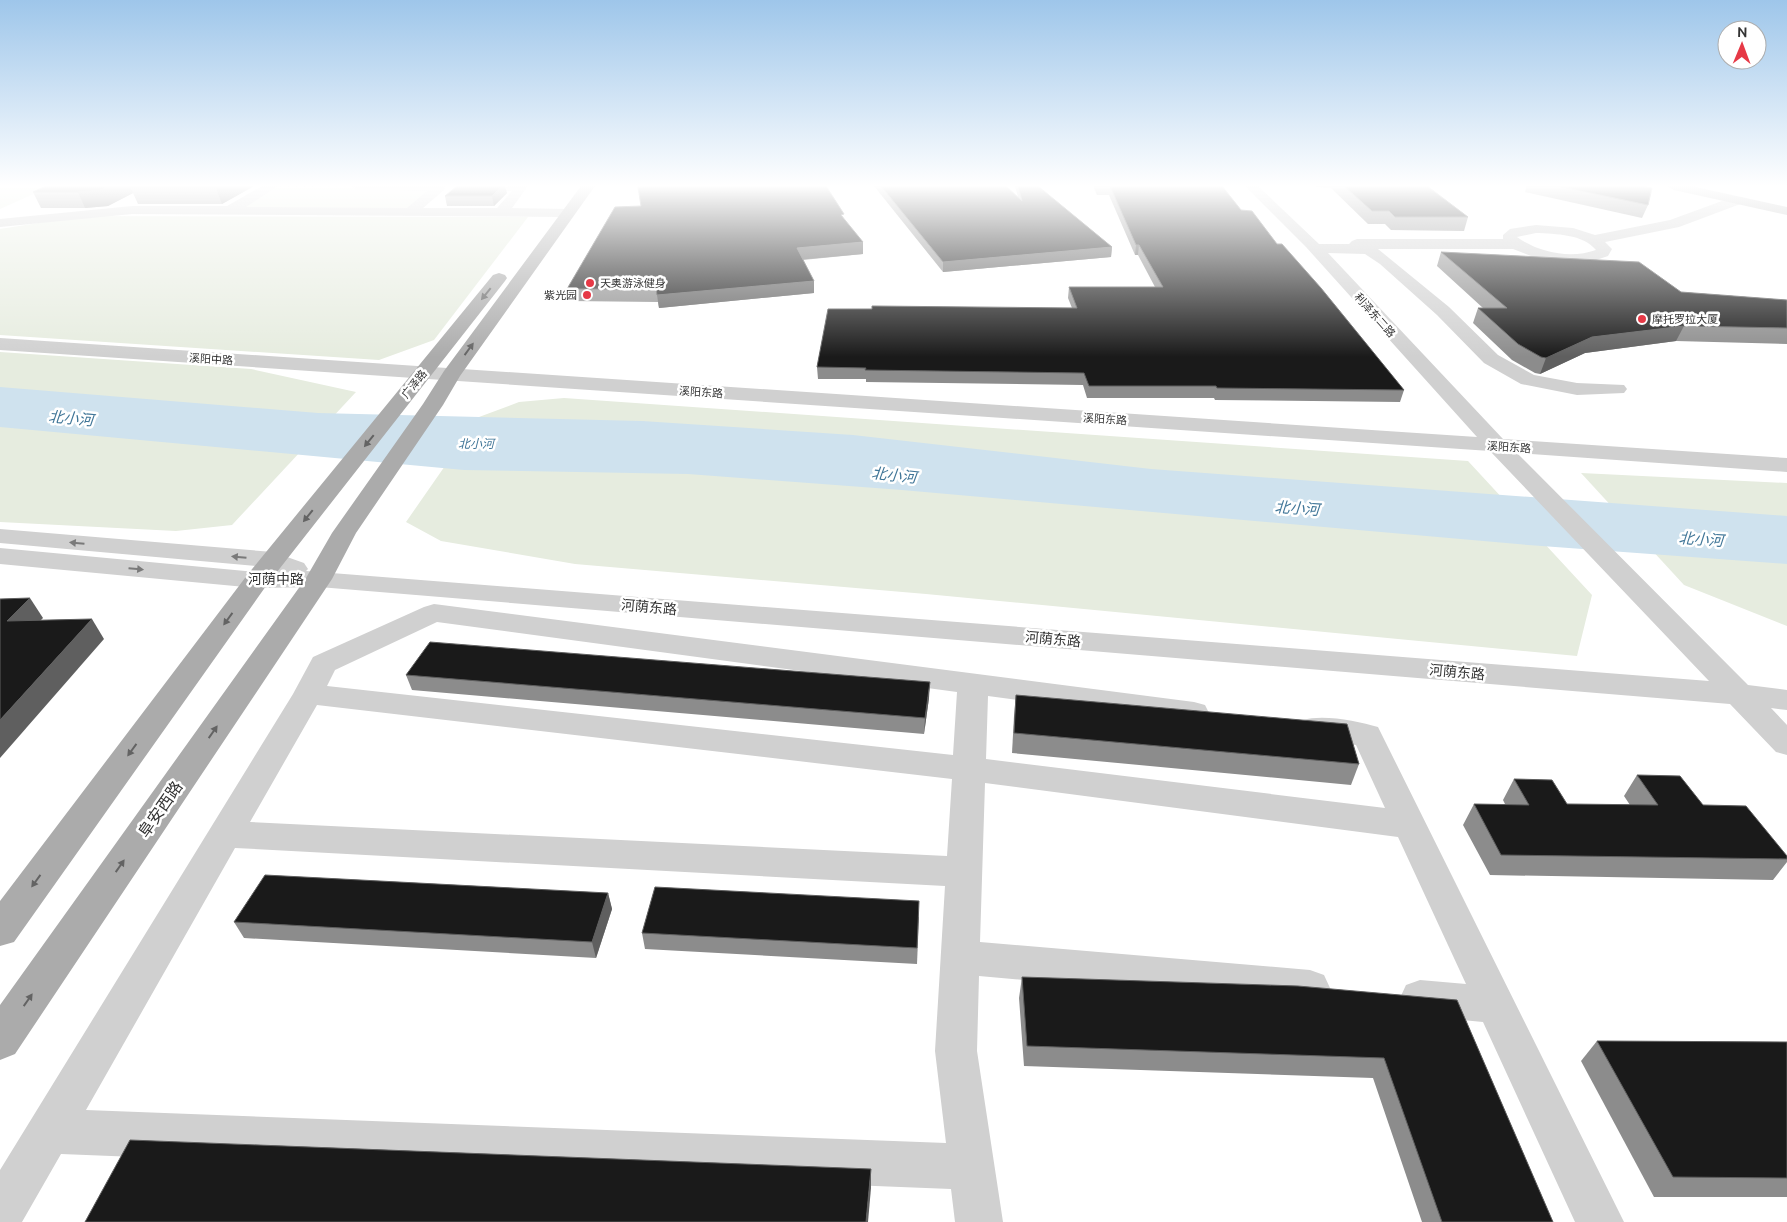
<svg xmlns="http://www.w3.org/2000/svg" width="1787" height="1222" font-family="Ubuntu,'Noto Sans SC',sans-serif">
  <rect width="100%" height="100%" fill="#fff"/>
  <g fill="#e6ecdf">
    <path d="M271,186L437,187L409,211L236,208Z"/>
    <path d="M0,187H49L0,209Z"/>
    <path d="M83,216L528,217L434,340L379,360L0,335V229Z"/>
    <path d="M0,352L251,369L356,392L232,525L176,531L0,522Z"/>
    <path d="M564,398L1468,461L1592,595L1577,656L926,594L575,564L441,541L406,522L479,417L519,402Z"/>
    <path d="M1581,473L1787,483V626L1684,585Z"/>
  </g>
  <path fill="#cfe2ee" d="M0,387L318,413L642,421L853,435L1151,469L1787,516V564L1528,545L902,490L688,474L464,470L0,427Z"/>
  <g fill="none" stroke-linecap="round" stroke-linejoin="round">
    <g fill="#d0d0d0" fill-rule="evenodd">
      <path d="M262,186H278L246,207L407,208L427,191L358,190L351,186H445L444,190L423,208H497L512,191H468L461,187L528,186L512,208L567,209L572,210L574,213L572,216L567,217L132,214L0,227V219L132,206H227Z"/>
      <path d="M1245,186H1258L1319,244H1349L1352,241L1357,239H1503V235L1510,229L1536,225L1573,228L1595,235L1670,220L1733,197H1743L1745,200L1743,203L1679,227L1605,242L1612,249L1608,256L1593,261L1568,263L1536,258L1513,249H1378L1449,307L1498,355L1534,375L1577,383L1624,385L1627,389L1624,393L1577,395L1521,384L1484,363L1437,315L1380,264L1365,254L1328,253L1503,439L1787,458V472L1517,453L1748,685L1787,690V710L1771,708L1787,725V755L1776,752L1730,704L319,587L257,588L0,564V548L257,572H279L268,567L0,543V529L273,552L304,563L308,569L306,571L1709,681L1490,451L0,350V338L1477,437L1306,247ZM1536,233C1556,234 1583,234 1596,250C1571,259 1539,253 1517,237Z"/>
      <path d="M434,604L1194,702L1205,705L1209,713L1205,721L1194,724L988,696L986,759L1385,808L1356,745L1303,736L1298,728L1303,720C1323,714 1358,721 1378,727L1624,1222H1575L1483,1022L1420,1016L1406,1011L1400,998L1406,985L1420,980L1466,984L1398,837L985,783L980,942L1310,970L1324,975L1330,988L1324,1001L1310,1006L979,976L977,1051L1003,1222H955L951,1189L61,1154L22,1222H0V1170L293,694L313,657L424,607ZM437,622L957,692L953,755L327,686L335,670ZM317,705L952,779L947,856L250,822ZM235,848L945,886L935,1051L946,1143L86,1110Z"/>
    </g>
    <g fill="#ababab" fill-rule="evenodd">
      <path d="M581,186H595L460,376L443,405L356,533L332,579L15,1054L0,1060V1005L306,578L332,533L423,404L444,371Z"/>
      <path d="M1667,186H1691L1787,207V215L1674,190Z"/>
      <path d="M499,273L505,275L507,278L505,281L266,586L14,942L0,946V901L248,574L493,275Z"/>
    </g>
  </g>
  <g fill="#8c8c8c">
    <path d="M46,186H254L222,204H138L133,193L108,206L85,208H41L33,192Z"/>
    <path d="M641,186H826L863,254L803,260L814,293L659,308L658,302L569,301L567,289L641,206Z"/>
    <path d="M874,186H1006L1018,197L1015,186H1038L1112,247L1111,257L943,272Z"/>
    <path d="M1093,186H1222L1241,210L1277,244L1404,390L1400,402L1215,400L1214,398H1087L1083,385L866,382V379H818L817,367L872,309L1072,308L1068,298L1069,287H1155L1138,255H1135L1109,195H1097Z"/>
    <path d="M1316,186H1430L1429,187L1468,217L1464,231L1391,230L1385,224H1368L1331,188L1317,187Z"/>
    <path d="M1527,186H1642L1648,205L1642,218L1525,192Z"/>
    <path d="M507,193L494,206H447L445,196Z"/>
    <path d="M1441,252L1681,292L1787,300V344L1676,341L1585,353L1540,374L1535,373L1512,360L1473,323L1478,308H1483L1437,266Z"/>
    <path d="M406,675L929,698L924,734L412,690Z"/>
    <path d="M1016,695L1359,764L1351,785L1012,753L1014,716Z"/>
    <path d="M1637,775L1703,805L1787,856V862L1773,880L1490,875L1463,825L1474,804H1505L1503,800L1514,779L1567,804L1630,805L1624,796Z"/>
    <path d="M608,893L612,909L596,958L244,938L234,922Z"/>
    <path d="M919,917L917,964L645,949L642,933Z"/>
    <path d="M1022,977L1457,1000L1553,1222H1422L1373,1078L1024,1066L1019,998Z"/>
    <path d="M1597,1041L1787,1042V1197H1654L1581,1061Z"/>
  </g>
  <g fill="#5f5f5f">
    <path d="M109,186H146L131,188L133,193L108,206L85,208L78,192Z"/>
    <path d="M220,186H254L222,204L216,188Z"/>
    <path d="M502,186H505L507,193L494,206L492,196Z"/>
    <path d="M863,242V254L797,260V248Z"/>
    <path d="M1136,245H1139L1138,255H1135Z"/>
    <path d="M1112,247L1111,257L943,272V262Z"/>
    <path d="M814,281V293L659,308L657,295Z"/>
    <path d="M1684,326L1676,341L1585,353L1540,374L1546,358L1592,337Z"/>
    <path d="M30,598L43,618L20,641L7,621Z"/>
    <path d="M92,619L104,639L0,758V720Z"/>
    <path d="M930,682L929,698L924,734L925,718Z"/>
    <path d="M608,893L612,909L596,958L592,942Z"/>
    <path d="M871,1169V1188L868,1222H866Z"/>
  </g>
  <g fill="#1a1a1a" stroke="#5f5f5f">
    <path d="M46,186H109L101,190L78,192H33Z"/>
    <path d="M135,186H220L216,188H131Z"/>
    <path d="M457,186H502L492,196H445Z"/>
    <path d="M642,186H826L844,214L841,215L863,242L797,248L814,281L657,295L656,289H567L615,207L641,206L638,187H642Z"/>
    <path d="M881,186H1006L1022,201L1018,186H1038L1112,247L943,262Z"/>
    <path d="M1099,186H1222L1241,210L1252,211L1277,244H1282L1321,288L1404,390L1217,388L1216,386H1089L1084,373L865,370L866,368L817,367L828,309H872V306L1077,308L1069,287H1163L1139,245H1136L1110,186Z"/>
    <path d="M1344,186H1427L1468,217H1395L1389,211H1372Z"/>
    <path d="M1557,186H1642L1652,188L1648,205Z"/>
    <path d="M1441,252L1639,262L1681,292L1787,300V328L1684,326L1592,337L1546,358L1541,357L1518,344L1478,308H1507Z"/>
    <path d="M30,598L7,621L92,619L0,720V599Z"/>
    <path d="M430,642L930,682L925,718L406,675Z"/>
    <path d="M1016,695L1347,724L1359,764L1014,733Z"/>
    <path d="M1637,775L1680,776L1703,805L1746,806L1787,856V859L1501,855L1474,804L1529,805L1514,779L1552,780L1567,804L1658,805Z"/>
    <path d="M265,875L608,893L592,942L234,922Z"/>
    <path d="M655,887L919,901L917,948L642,933Z"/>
    <path d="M1022,977L1298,986L1457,1000L1553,1222H1442L1384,1058L1027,1046Z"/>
    <path d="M1597,1041L1787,1042V1178L1673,1177Z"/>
    <path d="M130,1140L871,1169L866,1222H85Z"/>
  </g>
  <defs><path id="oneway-solid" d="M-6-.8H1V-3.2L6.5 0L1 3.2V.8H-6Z" transform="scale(1.25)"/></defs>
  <g fill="#636363">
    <use href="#oneway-solid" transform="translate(486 294) rotate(129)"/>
    <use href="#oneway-solid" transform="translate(469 349) rotate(-54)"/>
    <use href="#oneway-solid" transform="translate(369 441) rotate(129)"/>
    <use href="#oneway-solid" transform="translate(308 516) rotate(129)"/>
    <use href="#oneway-solid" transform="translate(228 619) rotate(126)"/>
    <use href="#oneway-solid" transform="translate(213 732) rotate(-55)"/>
    <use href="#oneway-solid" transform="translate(132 750) rotate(126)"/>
    <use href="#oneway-solid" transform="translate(120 866) rotate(-55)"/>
    <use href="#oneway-solid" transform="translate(36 881) rotate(126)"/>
    <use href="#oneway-solid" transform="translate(28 1000) rotate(-55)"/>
  </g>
  <g fill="#7a7a7a">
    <use href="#oneway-solid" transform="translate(77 543) rotate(-175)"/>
    <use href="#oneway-solid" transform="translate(239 557) rotate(-175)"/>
    <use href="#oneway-solid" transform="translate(136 569) rotate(5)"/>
  </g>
  <linearGradient id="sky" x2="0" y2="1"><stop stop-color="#9ec6ea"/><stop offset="0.52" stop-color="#fff"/><stop offset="1" stop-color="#fff" stop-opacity="0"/></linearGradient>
  <rect width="1787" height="357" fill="url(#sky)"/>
  <g fill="#e63946" stroke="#fff" stroke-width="2">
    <circle cx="590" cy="283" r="5"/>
    <circle cx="587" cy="295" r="5"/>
    <circle cx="1642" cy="319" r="5"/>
  </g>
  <g text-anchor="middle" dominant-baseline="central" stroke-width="5" stroke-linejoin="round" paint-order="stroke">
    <g font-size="11" fill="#333" stroke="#fff" text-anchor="start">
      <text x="600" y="283">天奥游泳健身</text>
      <text x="577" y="295" text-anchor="end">紫光园</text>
      <text x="1652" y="319">摩托罗拉大厦</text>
    </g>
    <g font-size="11" fill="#333" stroke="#fff">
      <text transform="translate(1375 315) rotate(48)">利泽东二路</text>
      <text transform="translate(211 359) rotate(4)">溪阳中路</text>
      <text transform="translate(414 384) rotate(-51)">广泽路</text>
      <text transform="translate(701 392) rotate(4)">溪阳东路</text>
      <text transform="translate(1105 419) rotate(4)">溪阳东路</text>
      <text transform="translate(1509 447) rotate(4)">溪阳东路</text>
    </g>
    <g font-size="12" font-style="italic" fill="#3f7597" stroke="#fff">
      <text x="476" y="443">北小河</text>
    </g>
    <g font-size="14" fill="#333" stroke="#fff">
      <text x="276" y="579">河荫中路</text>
      <text transform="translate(649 607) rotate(5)">河荫东路</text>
      <text transform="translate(1053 639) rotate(5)">河荫东路</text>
      <text transform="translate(1457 672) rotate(5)">河荫东路</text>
    </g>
    <g font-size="15" font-style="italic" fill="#3f7597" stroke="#fff">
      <text transform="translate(71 418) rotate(5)">北小河</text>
      <text transform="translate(894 475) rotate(6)">北小河</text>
      <text transform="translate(1297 508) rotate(4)">北小河</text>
      <text transform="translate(1701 539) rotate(4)">北小河</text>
    </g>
    <g font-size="16" fill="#333" stroke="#fff">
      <text transform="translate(160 809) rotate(-55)">阜安西路</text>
    </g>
  </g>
  <g transform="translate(1742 45) rotate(1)"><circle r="24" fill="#ffffff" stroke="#adadad"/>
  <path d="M0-4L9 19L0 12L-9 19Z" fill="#e63946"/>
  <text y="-8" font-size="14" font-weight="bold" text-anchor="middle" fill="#333333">N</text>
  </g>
</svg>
